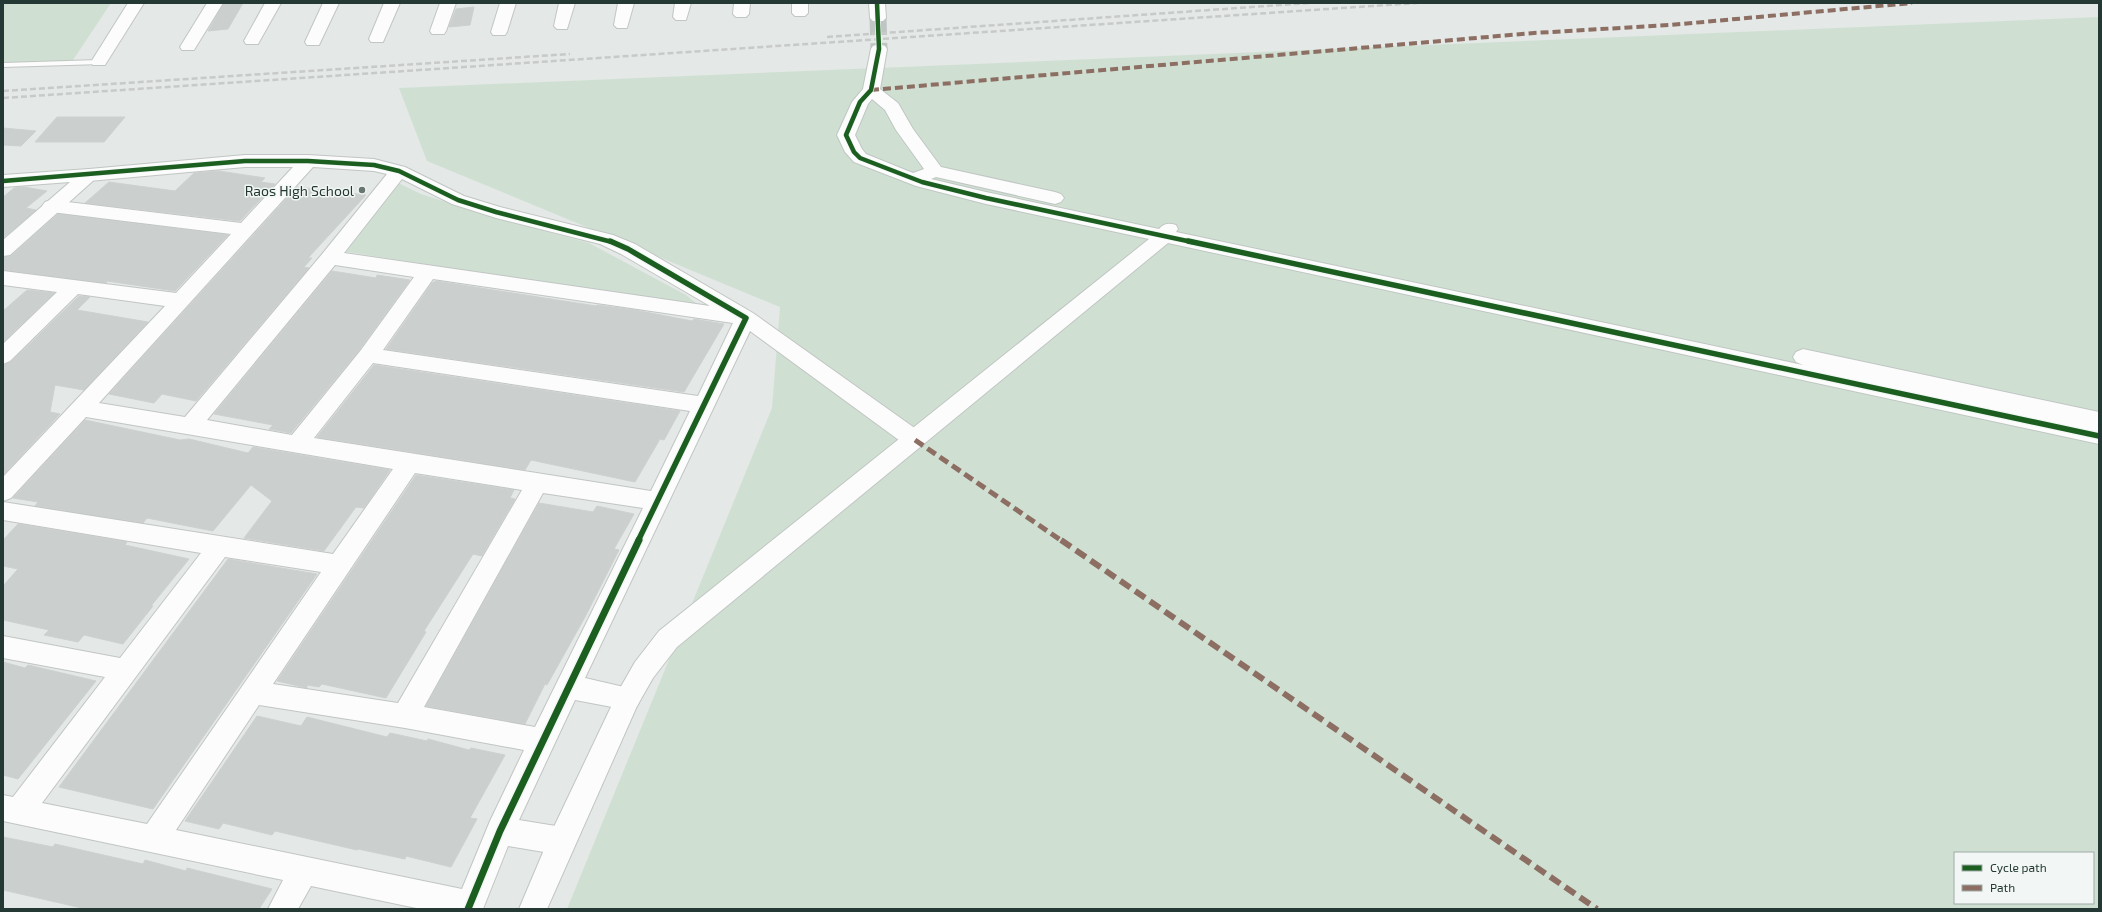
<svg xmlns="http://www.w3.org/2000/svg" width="2102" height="912" font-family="'Exo 2',sans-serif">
  <rect width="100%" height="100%" fill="#e4e8e6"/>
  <g fill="#cfe0d3" fill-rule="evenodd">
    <path d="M3,3H111L71,63L3,67Z"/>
    <path d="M2099,17V909H567L772,408L780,307L427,161L399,88ZM1955,853H2093V903H1955Z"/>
    <path d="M396,182L421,194L496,218L589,243L686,295L702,308L342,251Z"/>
  </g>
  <g fill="#cbcfcd" stroke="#cdd1cf">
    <path d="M224,3H243L228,29L208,31Z"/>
    <path d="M474,7L470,25L449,27L456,9Z"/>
    <path d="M57,117H125L104,142H35Z"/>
    <path d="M3,128L36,131L21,146L3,145Z"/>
    <path d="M219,171L265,178L261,182L275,184L240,221L85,203L109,182L175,191L194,173Z"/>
    <path d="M24,187L47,191L26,208L36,210L3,238V197L14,188Z"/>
    <path d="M297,187L366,195L308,258H312L304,267L309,268L196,401L162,394L154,403L109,394Z"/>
    <path d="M58,214L228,235L175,291L107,281L106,283L3,270V257L11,256Z"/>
    <path d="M332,271L376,278L377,275L410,280L360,349L291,433L269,429L273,425L214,414Z"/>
    <path d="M436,281L596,306L597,305L635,310L692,321L694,319L724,324L684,392L386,349L432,283Z"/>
    <path d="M27,290L54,293L3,342V311Z"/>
    <path d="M79,296L90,297L77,310L148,322L84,390L55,385L50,412L60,414L3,475V365L11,362Z"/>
    <path d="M374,365L673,410L680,411L664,440L660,439L635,482L531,460L525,470L317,437Z"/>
    <path d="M85,420L180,440L189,439L248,453L253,447L390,470L364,508L356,507L324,551L244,538L272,501L251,485L213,531L147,518L143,523L35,506L38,502L13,498Z"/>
    <path d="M416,475L514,490L510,498L515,499L482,556L473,554L424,631L426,632L386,698L322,684L319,687L307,685V688L277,681Z"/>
    <path d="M539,503L593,512L597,506L634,514L614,549L619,550L585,617L547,685L545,684L525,724L426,706Z"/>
    <path d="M18,524L127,542L125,545L189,559L151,606H153L123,644L84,635L78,642L44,635L49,630L3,620V586L18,569L3,566V540Z"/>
    <path d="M228,559L317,574L153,809L59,787Z"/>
    <path d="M3,662L25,668L28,665L96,681L18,779L3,775Z"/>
    <path d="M257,716L301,726L307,717L387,737L390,733L427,741L428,739L469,750L471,748L505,755L470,818L477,819L451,867L406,856L405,859L358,849L357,850L275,831L272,835L223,823L219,829L185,821Z"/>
    <path d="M3,837L53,847L55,844L143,864L145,860L186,871L187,868L272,889L259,909H86L3,890Z"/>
  </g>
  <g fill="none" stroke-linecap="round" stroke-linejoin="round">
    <path stroke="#bec5c2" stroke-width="17" stroke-dasharray="17 8" stroke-linecap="butt" d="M878,18L879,49"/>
    <defs>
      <path id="lane" d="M99,60L103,62L102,64L3,67V63Z"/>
      <g id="street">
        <path d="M128,3H144L105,65H93L91,62Z"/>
        <path d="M207,3H223L194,50H182L180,47Z"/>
        <path d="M265,3H281L258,44H246L244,41Z"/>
        <path d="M323,3H339L319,45H307L305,42Z"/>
        <path d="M384,3H400L383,42H371L369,39Z"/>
        <path d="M440,3H456L446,31L444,34H432L430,31Z"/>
        <path d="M500,3H516L507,32L505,35H493L491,32Z"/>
        <path d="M559,3H575L567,29H557L554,26Z"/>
        <path d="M618,3H634L627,28H617L614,25Z"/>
        <path d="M675,3H691L686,20H676L673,17Z"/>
        <path d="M734,3H750L749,14L746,17H736L733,14Z"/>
        <path d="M792,3H808V13L805,16H795L792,13Z"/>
        <path d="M245,155H308L374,159L405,167L464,196L500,207L613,235L635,244L753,313L923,434L926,440L923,446L915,448L907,446L750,331L585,678L637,690L641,698L637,706L628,710L575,700L519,820L562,827L572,831L576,841L572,851L562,855L508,846L483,909H421L311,886L298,909H268L283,880L3,821V795L13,797L105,677L3,658V636L120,658L201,553L3,520V502L333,554L393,469L86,417L11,498L3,501V477L165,306L78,294L10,361L3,364V344L57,292L3,285V271L176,293L231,234L51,212L45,210L42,206L45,202L51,200L241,223L293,167H245L89,181L83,179L80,175L83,171L89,169ZM313,167L374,171L387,174L323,253L185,417L99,403ZM402,179L452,204L496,218L600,244L621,254L710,306L344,253ZM335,265L414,277L361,350L292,435L207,420ZM433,279L733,323L698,396L383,350ZM373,363L690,411L651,491L314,438ZM415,473L522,490L398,703L273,684ZM543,493L643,508L535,727L424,707ZM225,557L321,572L147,824L42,803ZM259,705L405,728L524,750L490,821L462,889L176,830Z"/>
      </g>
      <g id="secondary">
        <path d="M869,3H885L886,18L883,21H873L870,18Z"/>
        <path d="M879,44L885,46L887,49L880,89L898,103L913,129L941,167L1055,192L1061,194L1064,198L1061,202L1055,204L936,177L931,179L986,192L1159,229C1164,223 1169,223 1176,225L1178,229L1176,232L1907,387L1803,365L1796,362L1793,357L1796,352L1803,349L2099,412V444L1168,243L677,647L653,678L637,706L547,909H519L552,831L619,690L635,662L659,631L1149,239L986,204L916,186L854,162L845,152L837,135L852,102L863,89L871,49L873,46ZM872,99L885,110L896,130L924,169L913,173L866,154L862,149L855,135L868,104Z"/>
        <path d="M89,169L95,171L98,175L95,179L10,255L3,256V240L70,182L3,187V175Z"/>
      </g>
    </defs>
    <use href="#lane" stroke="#c1c5c3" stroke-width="2"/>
    <use href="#street" stroke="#c1c5c3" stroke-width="2"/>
    <use href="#secondary" stroke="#c0c6c3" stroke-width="2"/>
    <use href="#lane" fill="#fbfcfb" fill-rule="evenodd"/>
    <use href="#street" fill="#fbfcfb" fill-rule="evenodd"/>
    <use href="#secondary" fill="#fbfcfb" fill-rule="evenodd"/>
    <g stroke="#c7cac9" stroke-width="2.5" stroke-dasharray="6 3" stroke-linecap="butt">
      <path d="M827,37L1309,3"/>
      <path d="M3,91L570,54"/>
      <path d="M3,98L1417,3"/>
    </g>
    <path stroke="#8d6e63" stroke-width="4" stroke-dasharray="8 4" stroke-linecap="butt" d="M871,90L1534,33L1670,25L1912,3"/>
    <path stroke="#8d6e63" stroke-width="5" stroke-dasharray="10 5" stroke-linecap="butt" d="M915,440L1062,541"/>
    <path stroke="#8d6e63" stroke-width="6" stroke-dasharray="12 6" stroke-linecap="butt" d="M1061,540L1597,909"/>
    <defs>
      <g id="cycleway-far2">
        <path d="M877,3L879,49L871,90L860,102L846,135L854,152L860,158L922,182L986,198L1192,242"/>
        <path d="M3,181L245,161H308L374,165L399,171L458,200L496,212L612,242"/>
      </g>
      <g id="cycleway-far1">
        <path d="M610,241L628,249L746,318L638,541"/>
        <path d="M1188,241L2099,436"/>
      </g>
      <path id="cycleway" d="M468,909L500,831L639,540"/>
    </defs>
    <use href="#cycleway-far2" stroke="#f2f7f5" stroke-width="6"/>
    <use href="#cycleway-far1" stroke="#f2f7f5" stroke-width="8"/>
    <use href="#cycleway" stroke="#f2f7f5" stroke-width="10"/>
    <use href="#cycleway-far2" stroke="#1b5e20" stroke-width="4.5"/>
    <use href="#cycleway-far1" stroke="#1b5e20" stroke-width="5.5"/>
    <use href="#cycleway" stroke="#1b5e20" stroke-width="7"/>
  </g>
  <circle fill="#677672" stroke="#f2f7f5" stroke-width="1.5" cx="362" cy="190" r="4"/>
  <g text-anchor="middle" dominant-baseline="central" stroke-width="3" stroke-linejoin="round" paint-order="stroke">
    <g font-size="14" fill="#243933" stroke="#f2f7f5" text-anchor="end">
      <text x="354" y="190">Raos High School</text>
    </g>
  </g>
  <rect width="2102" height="912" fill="none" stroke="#243933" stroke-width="8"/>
  <rect x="1954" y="852" width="140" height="52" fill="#f2f7f5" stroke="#a0aba7"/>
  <rect x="1962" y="865" width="20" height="6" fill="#1b5e20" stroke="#a0aba7"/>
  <text x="1990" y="872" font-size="12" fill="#243933">Cycle path</text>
  <rect x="1962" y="885" width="20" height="6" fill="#8d6e63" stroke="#a0aba7"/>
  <text x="1990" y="892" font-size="12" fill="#243933">Path</text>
</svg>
